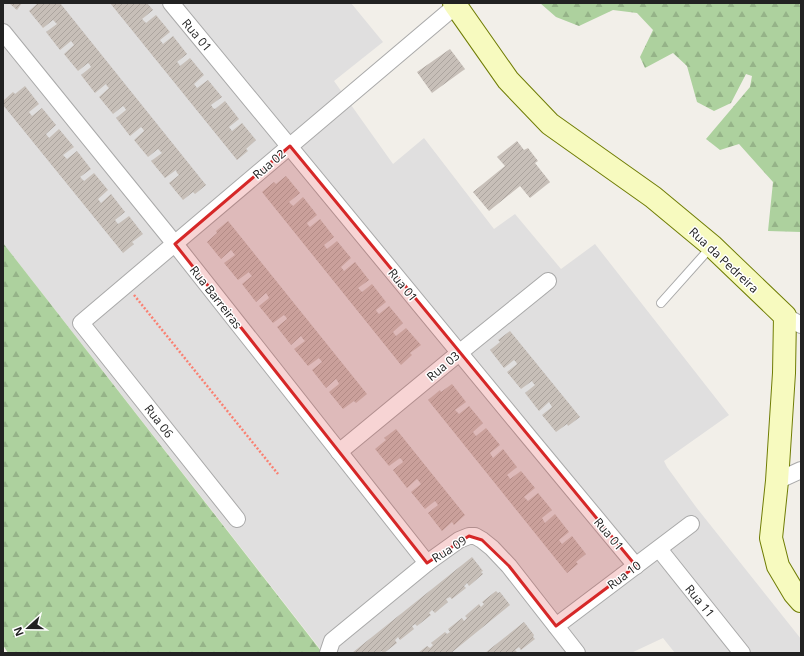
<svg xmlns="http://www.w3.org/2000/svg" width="804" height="656" font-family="'Open Sans',sans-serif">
  <defs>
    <pattern id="forest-firs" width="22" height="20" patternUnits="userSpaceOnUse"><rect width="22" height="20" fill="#add19e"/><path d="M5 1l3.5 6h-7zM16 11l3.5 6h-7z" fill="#95b388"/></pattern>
    <pattern id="building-hatch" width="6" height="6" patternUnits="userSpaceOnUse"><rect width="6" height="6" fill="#c7bfb8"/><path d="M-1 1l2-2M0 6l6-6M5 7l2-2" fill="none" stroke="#aba49e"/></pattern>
  </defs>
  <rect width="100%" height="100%" fill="#f2efe9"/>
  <path fill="#e0dfdf" d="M3,3H351L383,42L334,81L393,164L424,138L494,229L515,214L561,269L595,244L729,415L664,461L667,467L696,507L801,639V653H675L663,638L631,653H320L321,650L3,243Z"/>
  <g fill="url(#forest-firs)">
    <path d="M540,3H800L801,4V232L768,231L773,182L739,144L720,150L706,139L750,87L752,76L746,74L731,103L714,111L697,102L687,66L673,53L645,68L640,57L653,30L637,13L613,10L579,26L556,17Z"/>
    <path d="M3,243L321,651L320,653H8L3,645Z"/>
  </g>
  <g fill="url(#building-hatch)">
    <path d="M9,3H22L17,10Z"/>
    <path d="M38,3H60L206,185L195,194L193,192L183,200L169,183L179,175L177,173L176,170L165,178L151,161L162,153L158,149L148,157L134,140L144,131L143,129L141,127L130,136L116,118L126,110L125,108L123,106L113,114L99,97L109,88L107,86L106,84L95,93L81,75L91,67L90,65L88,63L78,71L64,54L74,45L71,41L60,50L46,32L57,24L53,20L43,28L29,11Z"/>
    <path d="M110,3H147L153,10L142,19L146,23L156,15L170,32L160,40L163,44L173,36L187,54L177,62L179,64L180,66L190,58L204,75L194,84L197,88L208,80L222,97L211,105L213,108L215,109L225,101L239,119L229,127L232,131L242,123L256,140L246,149L248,151L237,160Z"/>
    <path d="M450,49L465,69L432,93L417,72Z"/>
    <path d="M25,86L39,104L29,112L32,116L42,108L56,125L46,134L49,138L59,129L74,147L63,155L67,159L77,151L91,169L80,177L84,181L94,173L108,190L98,199L101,203L111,194L125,212L115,220L118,224L129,216L143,234L132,242L134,244L123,253L3,105V101L13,92L15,94Z"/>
    <path d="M517,141L524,150L528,148L538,161L535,163L550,182L530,198L520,186L489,211L473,192L505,166L497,157Z"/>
    <path d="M286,176L300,193L289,202L293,206L303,197L317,215L307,223L308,225L310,227L320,219L334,237L324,245L327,249L337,241L351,258L341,267L344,271L355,262L369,280L358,288L362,292L372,284L386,302L376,310L377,312L379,314L389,306L403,323L393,332L396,336L406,328L421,345L410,353L412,355L401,365L262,192L274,182L276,184Z"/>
    <path d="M228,221L367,394L356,403L354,401L343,409L329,392L339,384L338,382L336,379L326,388L312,370L322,362L319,358L308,366L294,349L305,341L303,339L301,336L291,345L277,327L287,319L286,317L284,315L273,323L259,306L269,298L268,296L266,293L256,302L242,284L252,276L250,274L249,272L238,280L224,263L235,255L231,250L221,259L207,242L217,233L216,231Z"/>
    <path d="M510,331L580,417L568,426L567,424L556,432L542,415L552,407L549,402L539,411L525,393L535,385L533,383L532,381L521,389L507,372L517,364L516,362L514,360L504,368L490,350L500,342L498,340Z"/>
    <path d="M452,384L466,402L455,410L459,414L469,406L483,423L473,432L476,436L486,428L500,445L490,453L493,458L503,449L517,467L507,475L509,477L510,479L521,471L535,488L524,497L528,501L538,493L552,510L542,518L545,523L555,514L569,532L559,540L562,544L572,536L586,554L576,562L578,564L567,573L428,400L440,390L441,392Z"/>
    <path d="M396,429L465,515L454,525L452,522L442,531L428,513L438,505L435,501L425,509L411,492L421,484L417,479L407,488L393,470L403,462L402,460L400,458L389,466L375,449L386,440L384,438Z"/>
    <path d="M472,557L483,571L481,572L483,574L469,586L467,583L464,586L466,588L452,599L450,597L446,599L448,602L435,613L432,610L429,613L431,615L417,626L415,624L414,625L412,626L414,629L400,640L398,637L395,640L397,643L384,653H383L381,651L379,653H352Z"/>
    <path d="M496,591L498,593L500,592L510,605L451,653H418L427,646L430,648L433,645L431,643L445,632L447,634L450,632L448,629L462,618L464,621L467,618L465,616L479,604L481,607L484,604L482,602Z"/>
    <path d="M524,622L534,635L533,637L535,639L521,650L519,647L515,650L518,653H485Z"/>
  </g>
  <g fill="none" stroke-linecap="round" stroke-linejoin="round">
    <defs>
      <path id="lane" d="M661,303L711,247"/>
      <g id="street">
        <path d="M171,3C326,190 480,379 636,566"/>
        <path d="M3,32L175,244L427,563"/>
        <path d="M785,316L801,325"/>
        <path d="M339,452L459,353L548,281"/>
        <path d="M777,481L801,470"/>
        <path d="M237,519L81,323L459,3"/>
        <path d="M659,549L742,653"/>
        <path d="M556,626L691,524"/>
        <path d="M328,653L332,641L427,563L459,540L469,536H475L482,540L492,548L509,566L577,653"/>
      </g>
      <path id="secondary" d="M454,3L508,80L550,124L653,197L712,246L785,316L784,373L777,481L771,538L778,566L794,593L801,601"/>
    </defs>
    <use href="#lane" stroke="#a9a9a9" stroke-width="10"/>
    <use href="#street" stroke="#a9a9a9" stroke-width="18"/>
    <use href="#secondary" stroke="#707d05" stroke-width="24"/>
    <path stroke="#fa8072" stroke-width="2.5" stroke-dasharray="2 2" stroke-linecap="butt" d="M134,295L278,474"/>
    <use href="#lane" stroke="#fff" stroke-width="8"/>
    <use href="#street" stroke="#fff" stroke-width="16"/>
    <use href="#secondary" stroke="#f7fabf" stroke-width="22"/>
  </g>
  <path fill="#d62828" fill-opacity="0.2" stroke="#d62828" stroke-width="3" stroke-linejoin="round" d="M290,146L636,566L556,626L509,566L482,540L469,536L427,563L175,244Z"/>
  <g text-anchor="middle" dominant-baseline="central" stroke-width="3" stroke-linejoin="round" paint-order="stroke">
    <g font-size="12" fill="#222" stroke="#fff">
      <text transform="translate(197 35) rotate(50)">Rua 01</text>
      <text transform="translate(269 164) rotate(-40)">Rua 02</text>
      <text transform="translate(724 260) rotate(43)">Rua da Pedreira</text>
      <text transform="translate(403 285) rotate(51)">Rua 01</text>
      <text transform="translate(216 297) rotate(52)">Rua Barreiras</text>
      <text transform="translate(443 366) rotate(-40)">Rua 03</text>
      <text transform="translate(159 421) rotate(52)">Rua 06</text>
      <text transform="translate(609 534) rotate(50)">Rua 01</text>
      <text transform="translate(449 549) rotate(-32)">Rua 09</text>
      <text transform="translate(624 575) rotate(-37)">Rua 10</text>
      <text transform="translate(700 601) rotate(51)">Rua 11</text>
    </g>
  </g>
  <rect width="804" height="656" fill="none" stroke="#222222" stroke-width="8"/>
  <g transform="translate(28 628) rotate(249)" stroke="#ffffff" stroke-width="3" paint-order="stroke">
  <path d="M0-3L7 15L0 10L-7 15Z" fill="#222222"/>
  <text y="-6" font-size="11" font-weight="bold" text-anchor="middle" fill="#222222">N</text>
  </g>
</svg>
